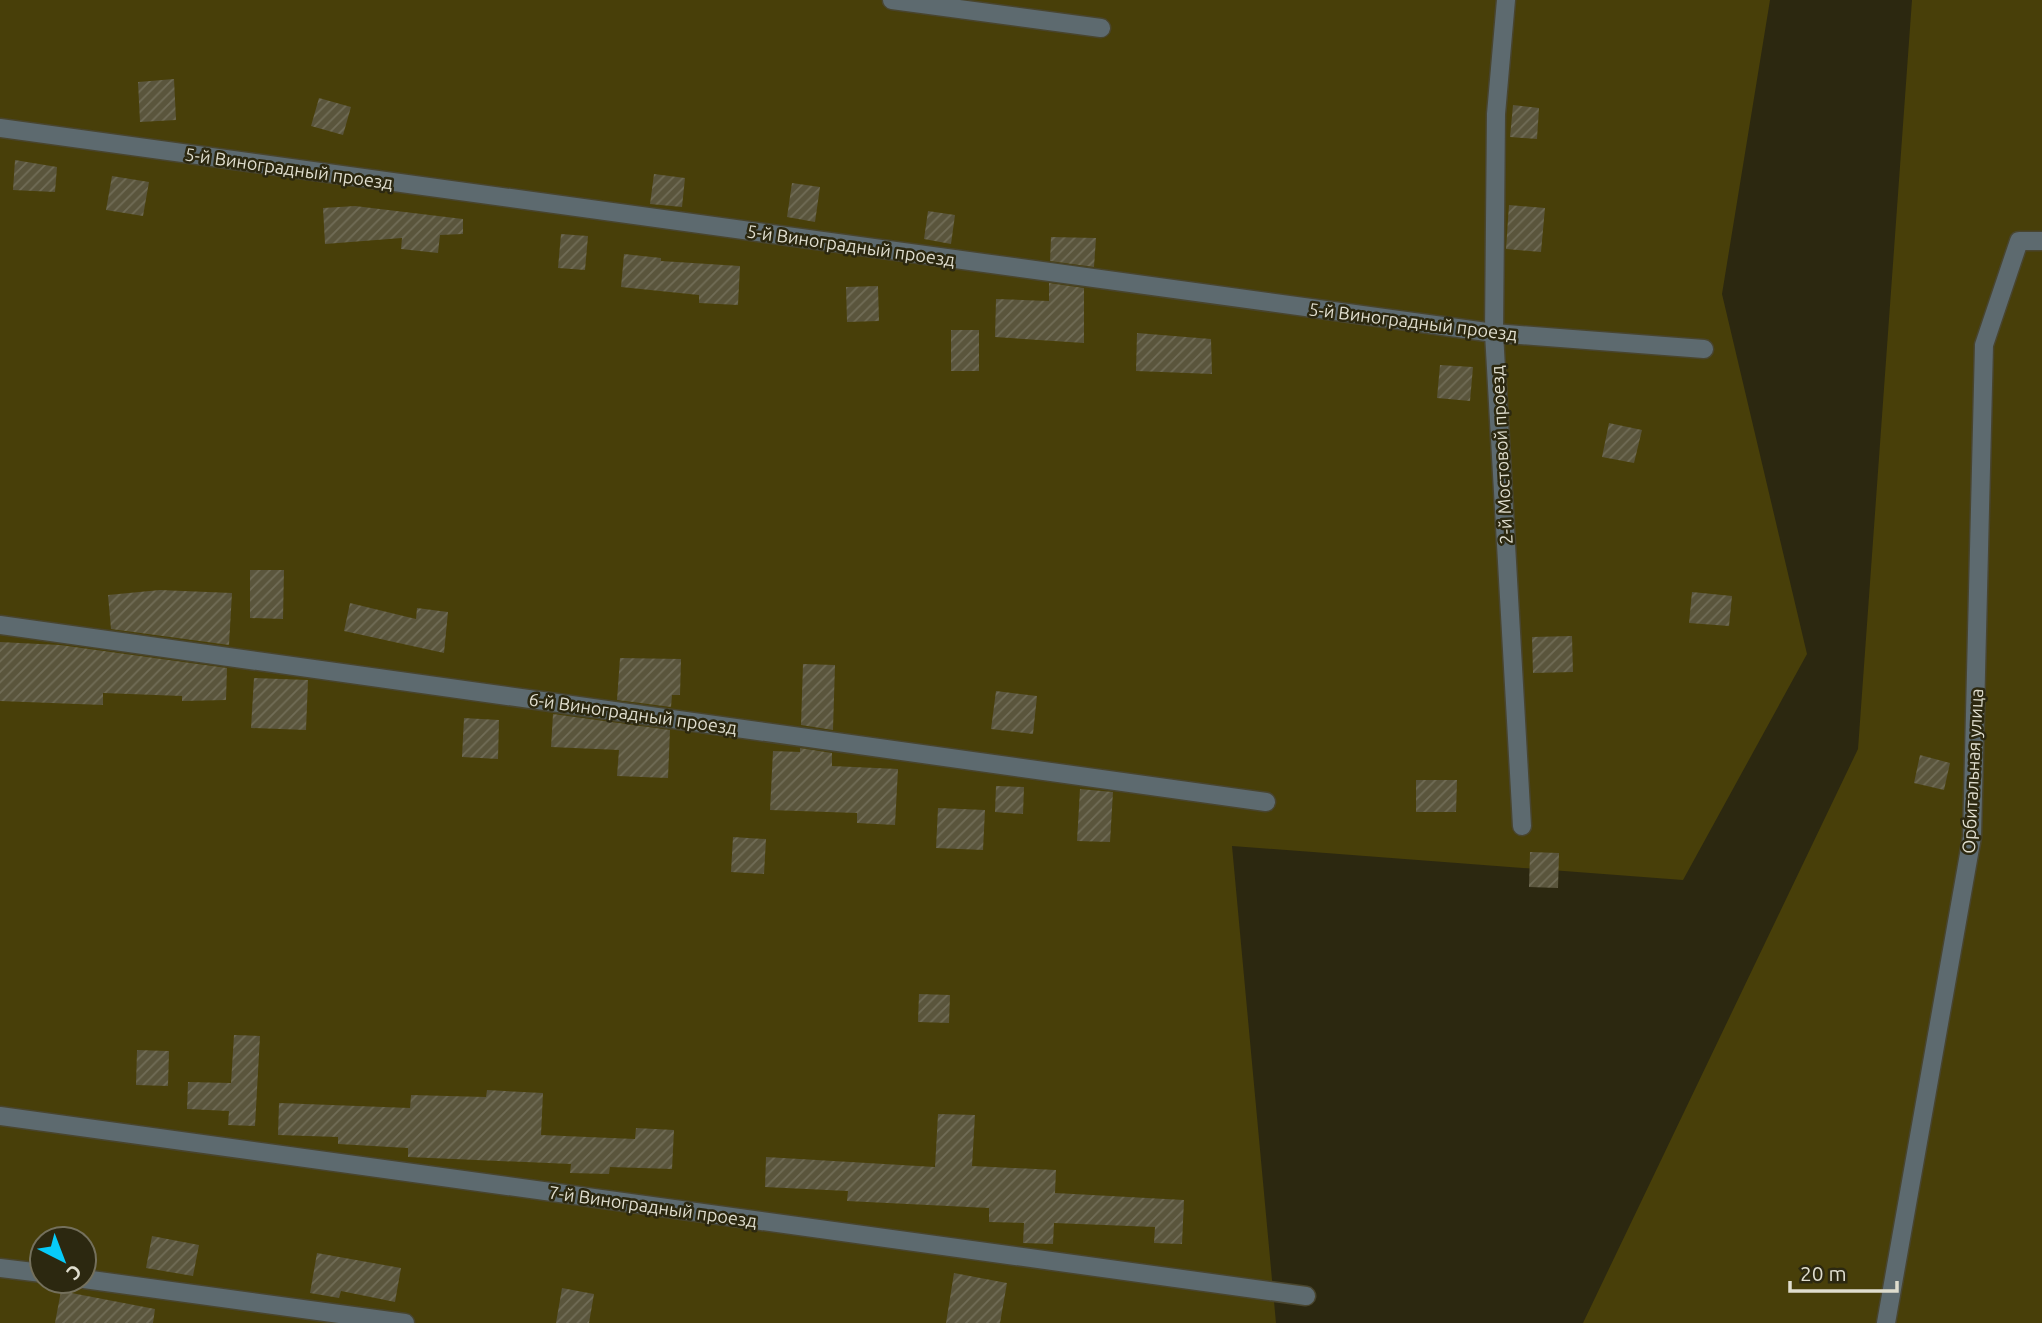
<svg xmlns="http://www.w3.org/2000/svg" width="2042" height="1323" font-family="Ubuntu,sans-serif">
  <defs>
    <pattern id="building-hatch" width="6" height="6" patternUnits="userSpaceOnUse" patternTransform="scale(1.75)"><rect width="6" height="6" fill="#5a553c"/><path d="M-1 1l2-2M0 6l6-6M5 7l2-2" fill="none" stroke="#716d57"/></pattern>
  </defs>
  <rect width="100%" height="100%" fill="#2c2810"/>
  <g fill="#483f09" fill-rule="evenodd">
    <path d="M0,0H1770L1722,294L1807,654L1683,880L1232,846L1276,1323H0ZM42,1239H84V1281H42Z"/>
    <path d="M1912,0H2042V1323H1583L1858,749Z"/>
  </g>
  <g fill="url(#building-hatch)">
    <path d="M174,79L176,120L140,122L138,82Z"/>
    <path d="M319,98L351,107L343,135L311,126Z"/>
    <path d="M1513,105L1539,108L1537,139L1510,137Z"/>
    <path d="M15,160L57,167L55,192L13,190Z"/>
    <path d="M654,174L685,178L682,207L650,204Z"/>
    <path d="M112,176L149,182L143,216L106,210Z"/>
    <path d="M792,183L820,187L815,222L787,217Z"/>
    <path d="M1509,205L1545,208L1541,252L1506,249Z"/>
    <path d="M355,206L463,219V234L440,235L438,253L401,249L402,238L325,244L323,208Z"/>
    <path d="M928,211L955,215L951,244L924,239Z"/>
    <path d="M561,234L588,236L585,270L558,268Z"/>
    <path d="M1051,237L1096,238L1094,267L1050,261Z"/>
    <path d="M624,254L661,258V261L740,266L738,305L699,303V295L621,287Z"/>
    <path d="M1049,283L1084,288V343L995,337L996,299L1049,301Z"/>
    <path d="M878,286L879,321L847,322L846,287Z"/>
    <rect x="951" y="330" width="28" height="41"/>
    <path d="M1137,333L1211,339L1212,374L1136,371Z"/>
    <path d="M1440,365L1473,367L1470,401L1437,398Z"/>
    <path d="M1609,423L1642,430L1634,463L1602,457Z"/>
    <path d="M250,570H284L283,619L250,618Z"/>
    <path d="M160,590L232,593L229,645L111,629L108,595Z"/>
    <path d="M1692,592L1732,596L1729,626L1689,623Z"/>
    <path d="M350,603L416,619L417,608L448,612L444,653L344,631Z"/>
    <path d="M1572,636L1573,672L1533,673L1532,637Z"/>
    <path d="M0,642L60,645L227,668L226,700L182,701V696L103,693V705L0,701Z"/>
    <path d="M620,658L681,659L680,695H672L671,707L617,700Z"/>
    <path d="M803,664L835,665L833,730L801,725Z"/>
    <path d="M254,678L308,680L306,730L251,728Z"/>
    <path d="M996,691L1037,696L1033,734L991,729Z"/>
    <path d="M553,714L670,730L668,778L617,776L619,750L551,747Z"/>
    <path d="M464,718L499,720L498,759L462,757Z"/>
    <path d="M800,748L832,753V766L898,769L895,825L857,823V813L770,810L773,751L800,752Z"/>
    <path d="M1920,755L1950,763L1944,790L1914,783Z"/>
    <path d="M1416,780H1457L1456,812H1416Z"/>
    <path d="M996,786L1024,787L1023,814L995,812Z"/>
    <path d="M1080,789L1113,792L1110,842L1077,841Z"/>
    <path d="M938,808L985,810L983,850L936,848Z"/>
    <path d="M733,837L766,839L764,874L731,872Z"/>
    <path d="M1530,852L1559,853L1558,888L1529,887Z"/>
    <path d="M919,994L950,995L949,1023L918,1022Z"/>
    <path d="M234,1035L260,1036L255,1126L228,1125L229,1111L187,1109L188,1082L231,1083Z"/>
    <path d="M137,1050L169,1051L168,1086L136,1085Z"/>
    <path d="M487,1090L543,1093L541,1135L635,1139L636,1128L674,1130L672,1169L610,1167L609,1174L570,1173L571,1164L408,1157V1148L338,1144V1137L278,1135L279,1103L410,1108L411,1095L486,1097Z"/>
    <path d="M938,1114L975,1115L972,1166L1056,1170L1055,1193L1184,1200L1182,1244L1154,1243L1155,1227L1054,1223L1053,1244L1023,1243L1024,1223L989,1222V1208L847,1201L848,1191L765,1187L766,1157L935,1167Z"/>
    <path d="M152,1236L199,1245L193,1276L146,1268Z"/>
    <path d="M317,1253L401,1268L395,1302L341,1291L339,1298L310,1293Z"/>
    <path d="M954,1273L1007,1283L1000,1323H946Z"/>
    <path d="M562,1288L594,1294L589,1323H556Z"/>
    <path d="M61,1291L155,1309L153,1323H55Z"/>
  </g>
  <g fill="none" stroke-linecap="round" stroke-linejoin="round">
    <defs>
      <g id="minor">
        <path d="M892,0L1101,28"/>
        <path d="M1506,0L1496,114L1494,333L1522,826"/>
        <path d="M0,128L1494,333L1704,349"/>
        <path d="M0,625L1266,802"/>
        <path d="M0,1116L1306,1296"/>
        <path d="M0,1268L42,1273"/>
        <path d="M84,1279L405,1323"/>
        <path d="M1886,1323L1972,837L1984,345L2019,241H2042"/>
      </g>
    </defs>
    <use href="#minor" stroke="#49452e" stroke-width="21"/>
    <use href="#minor" stroke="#5d6a6f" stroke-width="18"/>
  </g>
  <g text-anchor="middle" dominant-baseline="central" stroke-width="5" stroke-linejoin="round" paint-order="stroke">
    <g font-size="18" fill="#dfddce" stroke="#2c2810">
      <text transform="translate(289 168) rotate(8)">5-й Виноградный проезд</text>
      <text transform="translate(851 245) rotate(8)">5-й Виноградный проезд</text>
      <text transform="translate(1413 321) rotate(7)">5-й Виноградный проезд</text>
      <text transform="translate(1501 455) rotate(-93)">2-й Мостовой проезд</text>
      <text transform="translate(633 713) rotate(8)">6-й Виноградный проезд</text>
      <text transform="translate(1972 771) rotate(-87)">Орбитальная улица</text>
      <text transform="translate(653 1206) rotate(8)">7-й Виноградный проезд</text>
    </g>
  </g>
  <g transform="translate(63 1260) rotate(138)"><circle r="33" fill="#2c2810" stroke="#74705c" stroke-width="2"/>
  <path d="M0-5L12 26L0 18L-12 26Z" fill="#07cbf9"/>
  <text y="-10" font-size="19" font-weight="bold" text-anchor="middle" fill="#dfddce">С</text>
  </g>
  <path d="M1790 1281v10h107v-10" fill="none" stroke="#dfddce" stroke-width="3.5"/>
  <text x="1800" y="1281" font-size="21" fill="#dfddce" stroke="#2c2810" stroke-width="5" paint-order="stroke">20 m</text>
</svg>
